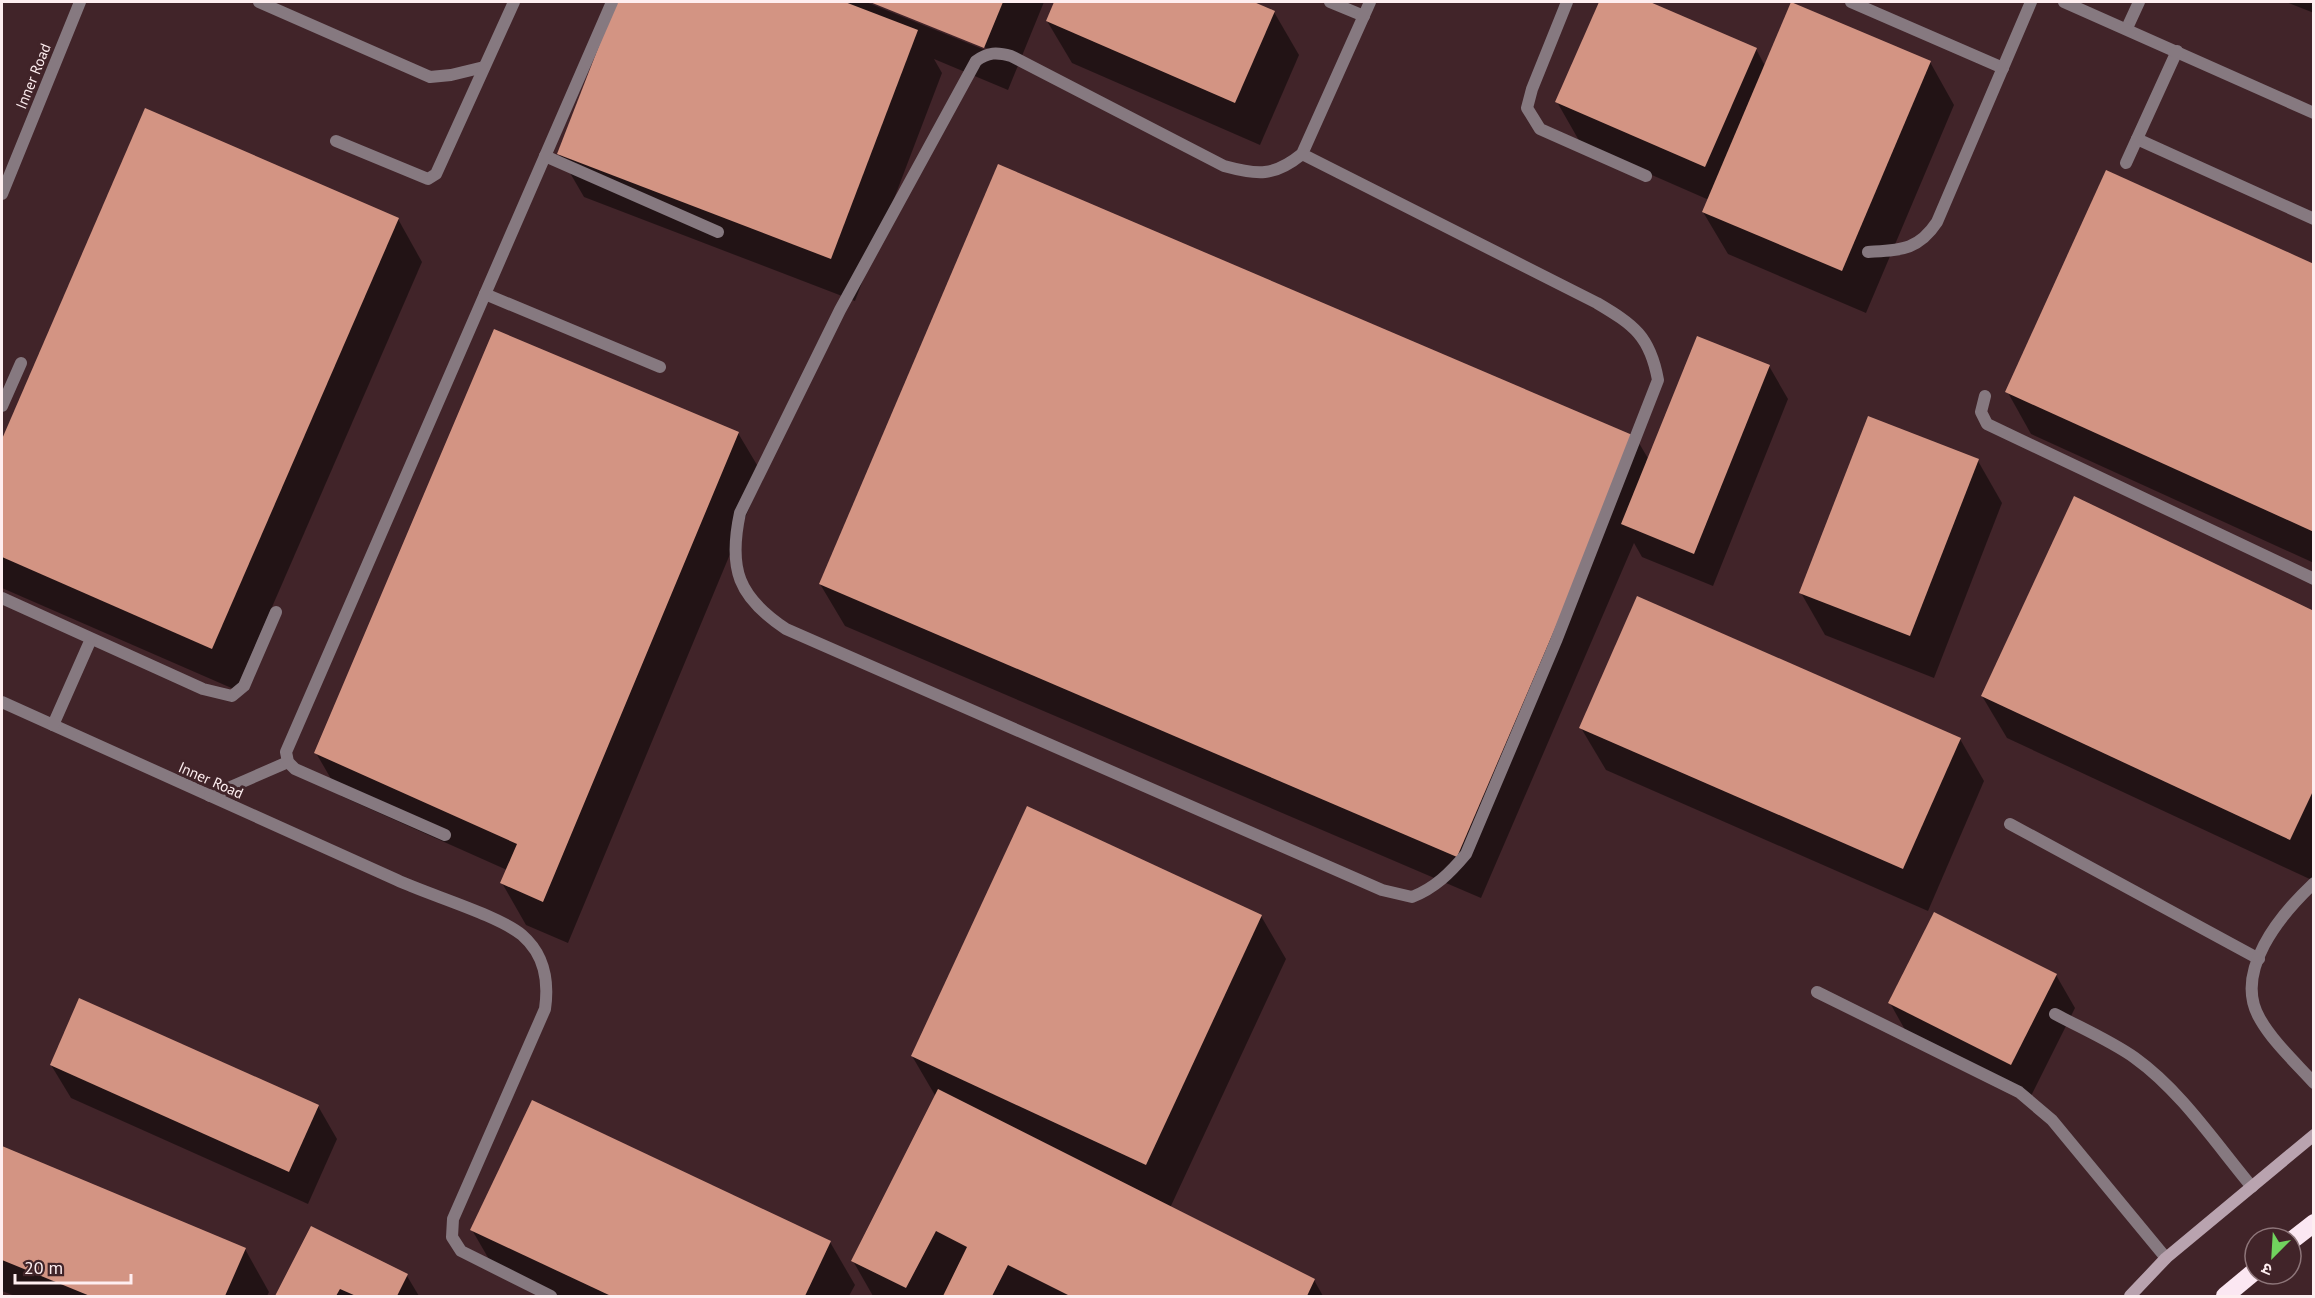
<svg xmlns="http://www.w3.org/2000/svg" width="2315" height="1298" font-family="'PT Sans','Noto Sans Devanagari',sans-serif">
  <rect width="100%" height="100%" fill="#412429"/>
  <g fill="#0007">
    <path d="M618,2H866L990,52L991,50L874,2H1044L1008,90L934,59L942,73L855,301L584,197L559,154Z"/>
    <path d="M1056,2H1250L1274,12L1299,55L1260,145L1072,63L1047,21Z"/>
    <path d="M1600,2H1646L1756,49L1765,66L1930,62L1954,105L1866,313L1728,254L1703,212L1709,200L1581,144L1557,102Z"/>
    <path d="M2286,2H2314V13Z"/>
    <path d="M146,110L398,219L422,262L236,690L2,588V442Z"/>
    <path d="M2314,266V563L2031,434L2007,391Z"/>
    <path d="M1769,366L1788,399L1713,586L1642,557L1634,543L1481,898L845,626L820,584L1636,438L1649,460Z"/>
    <path d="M738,433L763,475L568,943L526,925L502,883L507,870L341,796L316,753Z"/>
    <path d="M1978,461L2002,503L1934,678L1825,635L1801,593Z"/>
    <path d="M2314,612V881L2007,738L1982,696Z"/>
    <path d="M1581,728L1960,739L1984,781L1928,911L1606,770Z"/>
    <path d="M1261,916L1286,959L1170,1208L1314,1280L1323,1296H873L853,1261L936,1097L912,1056Z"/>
    <path d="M2056,975L2075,1008L2030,1098L1909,1037L1890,1003Z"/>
    <path d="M51,1065L318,1106L337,1139L308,1204L71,1098Z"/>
    <path d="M2,1147L245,1249L269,1292L267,1296H15L2,1291Z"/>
    <path d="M311,1228L407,1276L419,1296H277Z"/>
    <path d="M472,1230L830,1242L855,1285L849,1296H547L497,1273Z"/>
  </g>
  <g fill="#d39483">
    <path d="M616,2H845L918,30L831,259L557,154Z"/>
    <path d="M870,2H1003L984,48Z"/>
    <path d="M1054,2H1254L1275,11L1235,103L1046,21Z"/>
    <path d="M1599,2H1650L1757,48L1705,167L1555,102Z"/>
    <path d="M1791,2L1931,61L1842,271L1702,212Z"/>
    <path d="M145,108L399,218L212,649L2,557V439Z"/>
    <path d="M998,164L1637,437L1457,857L819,584Z"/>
    <path d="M2106,170L2314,264V532L2005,392Z"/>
    <path d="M494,329L739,432L543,902L500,883L517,844L314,753Z"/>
    <path d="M1697,336L1770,365L1694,554L1621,524Z"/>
    <path d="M1868,416L1979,459L1910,636L1799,593Z"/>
    <path d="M2074,496L2314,611V789L2290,840L1981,696Z"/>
    <path d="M1637,596L1961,738L1903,869L1579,728Z"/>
    <path d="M1027,806L1262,915L1146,1165L911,1056Z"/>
    <path d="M1934,912L2057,974L2011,1065L1888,1003Z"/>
    <path d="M79,998L319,1105L289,1172L50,1065Z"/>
    <path d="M938,1089L1315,1279L1307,1296H1070L1008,1265L992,1296H943L967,1247L936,1231L906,1288L851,1261Z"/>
    <path d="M532,1100L831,1241L805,1296H611L470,1230Z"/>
    <path d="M2,1146L246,1248L225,1296H90L2,1260Z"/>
    <path d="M311,1226L408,1274L397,1296H356L340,1289L336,1296H275Z"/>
  </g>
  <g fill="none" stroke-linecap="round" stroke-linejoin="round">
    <g stroke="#867980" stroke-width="12">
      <path d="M259,2L430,77L451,75L484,67"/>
      <path d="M1330,2L1364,16"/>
      <path d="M1567,2L1532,89L1527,108L1540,129L1646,176"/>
      <path d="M1851,2L2003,68"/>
      <path d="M2127,28L2139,2"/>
      <path d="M2137,139L2314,219"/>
      <path d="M336,141L428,179L436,174L514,2"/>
      <path d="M1302,154L1597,303C1634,325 1650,336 1658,380L1556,641L1466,854C1450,873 1435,888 1412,897L1382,890L786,629C738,597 728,569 740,513L840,310L976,61C988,52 997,52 1011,56L1224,166C1257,175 1274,177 1302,154L1370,2"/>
      <path d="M545,156L718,232"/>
      <path d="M2126,163L2177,51"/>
      <path d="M2,194L80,2"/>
      <path d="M1868,252C1899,250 1918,251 1937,222L2031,2"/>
      <path d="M485,294L660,367"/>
      <path d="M1985,396L1981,412L1987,424L2314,579"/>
      <path d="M2,406L21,363"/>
      <path d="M2,598L203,689L232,696L244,686L276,612"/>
      <path d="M2,702C134,761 265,821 397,880C429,895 498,915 522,935C545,955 549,981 545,1009L453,1219L452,1237L461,1251L551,1296"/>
      <path d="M53,725L91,639"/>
      <path d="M210,796L288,762"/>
      <path d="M2010,824L2259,959"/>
      <path d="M445,835L295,769L288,762L286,752L612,2"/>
      <path d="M2314,883C2281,914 2232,972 2260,1019C2273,1042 2296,1063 2314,1083"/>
      <path d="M1817,992L2019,1092L2052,1120L2166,1258"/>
      <path d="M2055,1014C2081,1028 2111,1041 2135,1058C2181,1091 2216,1144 2252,1187"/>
    </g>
    <path stroke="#867980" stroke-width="12" d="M2064,2L2314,113"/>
    <path stroke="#b9a3af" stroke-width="12" d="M2130,1296L2166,1258L2314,1135"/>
    <g stroke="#fbe7f2" stroke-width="18">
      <path d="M2291,1241L2314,1223"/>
      <path d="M2225,1296L2255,1271"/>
    </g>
  </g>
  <g text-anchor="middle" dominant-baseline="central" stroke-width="6" stroke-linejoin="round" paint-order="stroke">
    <g font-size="15" fill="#feeef0" stroke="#412429">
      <text transform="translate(33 76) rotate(-68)">Inner Road</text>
      <text transform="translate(211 780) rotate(24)">Inner Road</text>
    </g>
  </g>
  <rect width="2315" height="1298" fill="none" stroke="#feeef0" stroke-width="6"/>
  <g transform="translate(2273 1256) rotate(204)"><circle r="28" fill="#412429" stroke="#8d7579" stroke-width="1.5"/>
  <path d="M0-4.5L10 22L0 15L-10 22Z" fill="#71d35e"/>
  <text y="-9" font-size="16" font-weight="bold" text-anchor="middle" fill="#feeef0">उ</text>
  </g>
  <path d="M15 1274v9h116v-9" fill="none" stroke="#feeef0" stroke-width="3"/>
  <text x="24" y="1274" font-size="18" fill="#feeef0" stroke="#412429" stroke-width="4.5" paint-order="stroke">20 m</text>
</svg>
